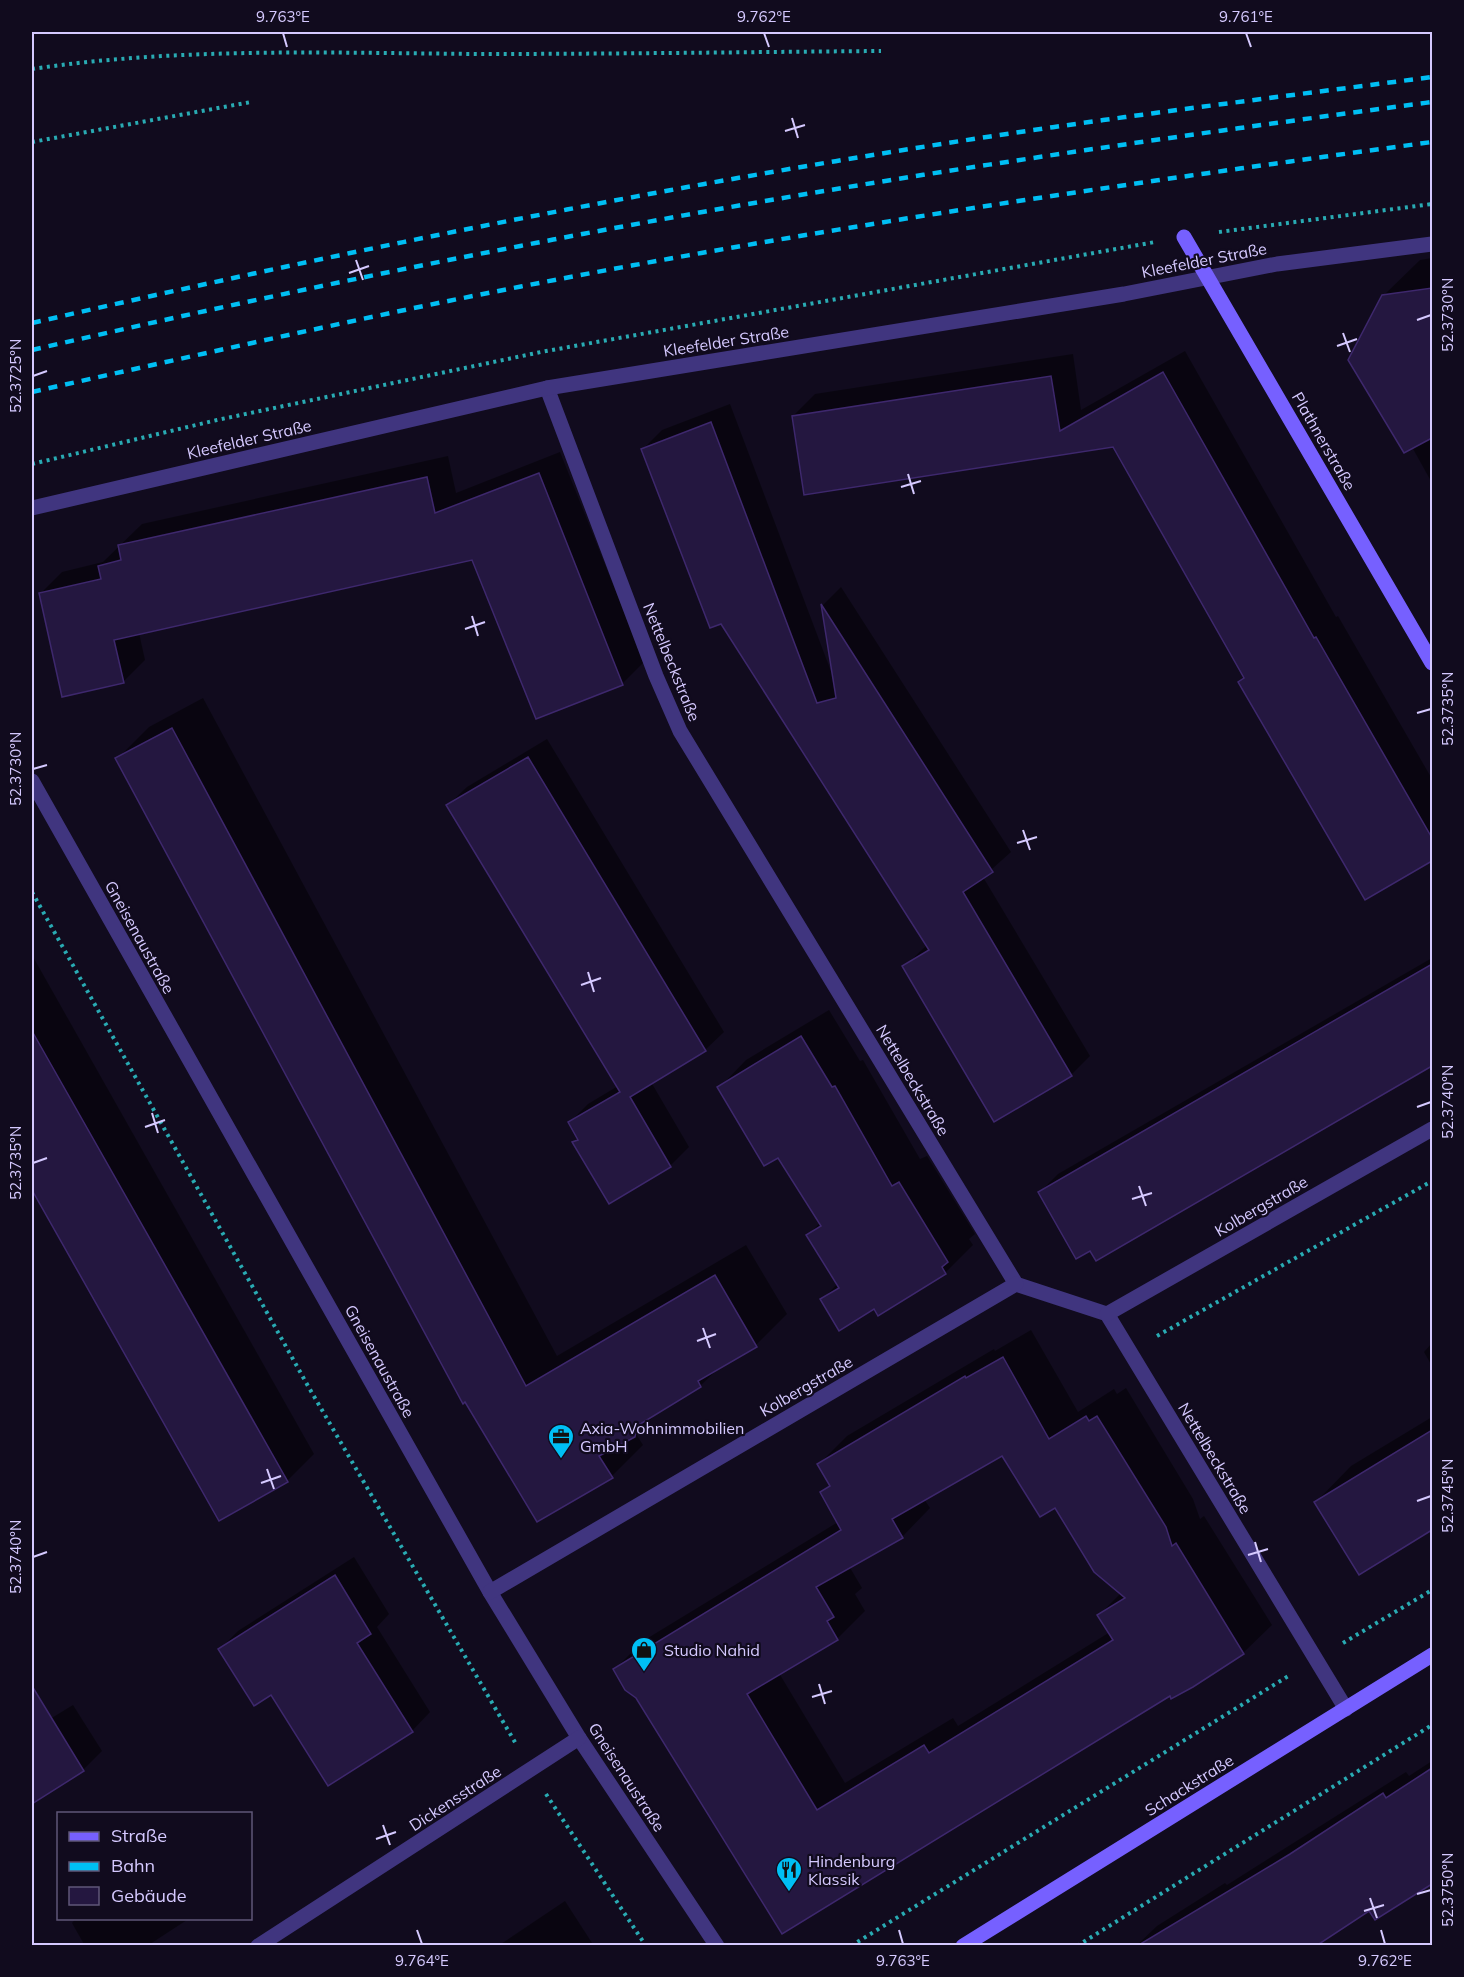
<svg xmlns="http://www.w3.org/2000/svg" width="1464" height="1977" font-family="Mulish,sans-serif">
  <rect width="100%" height="100%" fill="#110b1e"/>
  <g fill="#0007" fill-rule="evenodd">
    <path d="M1432,258V483L1412,447L1383,296L1420,260Z"/>
    <path d="M1185,351L1336,617L1338,616L1432,779V859L1366,898L1240,682L1245,677L1114,446L793,416L815,394L1073,354L1081,410Z"/>
    <path d="M730,404L832,674L823,605L841,587L1011,852L983,877L1090,1056L1071,1075L904,967L927,945L643,449L662,430Z"/>
    <path d="M560,452L644,662L623,683L537,717L473,559L139,633L145,660L123,682L41,593L62,572L103,562L142,524L448,456L456,493Z"/>
    <path d="M203,698L557,1356L746,1245L787,1314L756,1345L720,1367L700,1386L658,1412L636,1434L643,1445L612,1476L537,1520L117,759L149,727Z"/>
    <path d="M547,739L724,1032L705,1050L651,1082L689,1147L670,1166L574,1142L578,1138L569,1123L588,1104L618,1086L448,805L467,787Z"/>
    <path d="M32,955L314,1454L287,1481L220,1519L32,1187Z"/>
    <path d="M1432,958V1064L1096,1259L1040,1192L1058,1174Z"/>
    <path d="M829,1010L860,1061L863,1060L920,1159L927,1156L975,1234L969,1239L973,1245L945,1273L875,1307L822,1300L838,1283L808,1235L821,1222L779,1156L719,1088L746,1060Z"/>
    <path d="M1031,1330L1078,1412L1114,1389L1117,1394L1126,1388L1193,1499L1200,1519L1204,1516L1272,1625L1243,1653L1192,1686L1170,1694L783,1931L637,1697L615,1669L643,1641L838,1522L822,1492L831,1484L819,1464L847,1436L994,1349L995,1351ZM1003,1454L1056,1506L1121,1593L1099,1615L1110,1632L958,1726L953,1718L845,1783L779,1673L837,1639L865,1611L855,1594L862,1588L849,1566L902,1537L930,1508L924,1499Z"/>
    <path d="M1432,1343V1366L1424,1352Z"/>
    <path d="M1432,1417V1529L1359,1573L1316,1502L1351,1466Z"/>
    <path d="M354,1557L389,1614L377,1627L430,1712L412,1731L271,1693L219,1650L238,1631Z"/>
    <path d="M73,1705L102,1751L83,1770L32,1802V1730Z"/>
    <path d="M1432,1761V1882L1375,1918L1369,1909L1313,1946H1136L1157,1926L1225,1883L1227,1885L1406,1772L1409,1776Z"/>
    <path d="M565,1901L594,1946H498Z"/>
    <path d="M76,1918H190L147,1946H85L72,1923Z"/>
  </g>
  <g fill="#241740" stroke="#3e286d" stroke-width="1.5" fill-rule="evenodd">
    <path d="M1432,288V438L1404,453L1348,360L1382,295Z"/>
    <path d="M1163,372L1314,638L1316,637L1432,838V861L1365,900L1238,682L1244,678L1113,447L804,495L792,416L1051,376L1060,431Z"/>
    <path d="M711,422L817,703L836,698L821,604L993,872L963,892L1072,1076L994,1122L902,966L929,950L721,624L710,628L641,449Z"/>
    <path d="M539,473L623,685L536,719L472,560L114,640L124,683L62,697L39,593L101,579L98,566L121,560L118,545L427,477L435,513Z"/>
    <path d="M172,728L526,1386L715,1275L757,1347L698,1381L701,1387L637,1426L635,1437L599,1456L613,1478L537,1522L465,1402L463,1404L115,758Z"/>
    <path d="M528,757L706,1051L630,1097L671,1167L609,1204L572,1142L578,1140L568,1122L620,1092L446,805Z"/>
    <path d="M1432,964V1066L1096,1261L1090,1251L1076,1259L1038,1192Z"/>
    <path d="M32,1031L288,1482L219,1521L32,1190Z"/>
    <path d="M801,1036L832,1087L835,1086L892,1186L899,1182L948,1262L942,1267L946,1274L878,1316L874,1309L839,1331L820,1299L839,1288L806,1235L821,1226L778,1158L764,1166L717,1087Z"/>
    <path d="M1003,1357L1049,1439L1086,1416L1089,1421L1097,1416L1166,1527L1172,1546L1176,1543L1244,1654L1193,1687L1171,1699L1170,1696L782,1934L636,1698L625,1690L613,1669L841,1530L820,1492L830,1486L817,1464L965,1376L966,1378ZM1002,1456L1040,1517L1055,1508L1094,1572L1125,1598L1097,1615L1113,1640L929,1753L924,1745L817,1810L747,1694L838,1640L827,1621L834,1617L816,1587L903,1538L892,1519Z"/>
    <path d="M1432,1430V1530L1359,1575L1314,1502Z"/>
    <path d="M335,1575L371,1634L357,1643L413,1732L328,1786L271,1695L254,1706L218,1649Z"/>
    <path d="M32,1686L84,1771L32,1804Z"/>
    <path d="M1432,1768V1884L1375,1920L1369,1911L1316,1946H1137L1290,1854L1383,1793L1386,1798Z"/>
  </g>
  <g fill="none" stroke-linecap="round" stroke-linejoin="round">
    <g stroke="#29abb3" stroke-width="4" stroke-dasharray="3 4.5" stroke-linecap="butt">
      <path d="M32,69C180,47 331,53 481,54C614,54 748,52 881,51"/>
      <path d="M32,142L251,102"/>
      <path d="M1219,232L1432,204"/>
      <path d="M32,464L217,420L541,352L1155,242"/>
      <path d="M32,892L308,1386L516,1744"/>
      <path d="M1157,1336L1432,1181"/>
      <path d="M1343,1643L1432,1590"/>
      <path d="M546,1794L646,1946"/>
      <path d="M851,1946L1290,1675"/>
      <path d="M1077,1946L1432,1725"/>
    </g>
    <g stroke="#40357f" stroke-width="15">
      <path d="M547,388L656,676L680,731L1016,1284L1107,1314L1346,1709"/>
      <path d="M32,508L547,388L1124,294L1277,264L1432,244"/>
      <path d="M32,781L490,1592L579,1738L717,1946"/>
      <path d="M1107,1314L1432,1129"/>
      <path d="M490,1592L1016,1284"/>
      <path d="M258,1946L579,1738"/>
    </g>
    <g stroke="#7660ff" stroke-width="15">
      <path d="M1184,237L1432,663"/>
      <path d="M963,1946L1432,1655"/>
    </g>
    <g stroke="#00bff4" stroke-width="4.5" stroke-dasharray="9 8" stroke-linecap="butt">
      <path d="M32,323C350,250 670,185 993,136C1139,114 1286,96 1432,77"/>
      <path d="M32,350C352,276 675,212 1000,163C1144,141 1288,121 1432,102"/>
      <path d="M32,392C152,365 273,338 395,312C738,240 1085,189 1432,142"/>
    </g>
  </g>
  <path fill="none" stroke="#d5c9ff" stroke-width="2" d="M283,33L287,47M764,33L769,47M1246,33L1251,47M792,118L798,138M785,131L805,125M356,260L363,280M349,273L369,266M1417,320L1431,315M1343,333L1350,352M1337,346L1357,339M33,376L47,371M908,474L914,494M901,487L921,481M472,616L478,636M465,629L485,622M1417,713L1431,709M33,769L47,765M1023,830L1030,850M1017,843L1037,837M588,972L594,992M581,985L601,978M1417,1107L1431,1102M152,1113L158,1133M145,1127L165,1120M33,1163L47,1158M1139,1186L1146,1206M1132,1199L1152,1193M703,1328L710,1348M697,1341L716,1334M267,1469L274,1489M261,1483L281,1476M1417,1501L1431,1496M1255,1542L1261,1562M1248,1555L1268,1549M33,1557L47,1552M819,1684L825,1704M812,1697L832,1691M383,1825L390,1845M376,1839L396,1832M1417,1894L1431,1890M1370,1898L1377,1918M1364,1911L1384,1905M417,1930L422,1944M899,1930L903,1944M1381,1930L1385,1944"/>
  <defs>
    <symbol id="office-pin" viewBox="-11 -11 22 30"><path d="M0 17L-7.5 6A9.5 9.5 0 1 1 7.5 6Z" fill="#00bff4" stroke="#110b1e"/><path d="M-6-3h4V-5.5h4V-3h4V5H-6ZM-1-4.5V-3h2v-1.5ZM-6 0V1H6V0Z" fill="#111"/></symbol>
    <symbol id="shop-pin" viewBox="-11 -11 22 30"><path d="M0 17L-7.5 6A9.5 9.5 0 1 1 7.5 6Z" fill="#00bff4" stroke="#110b1e"/><path d="M-5-2.5h2.3a2.7 3.5 0 0 1 5.4 0H5L5.5 6h-11ZM-1.5-2.5h3a1.5 2.3 0 0 0-3 0Z" fill="#111"/></symbol>
    <symbol id="restaurant-pin" viewBox="-11 -11 22 30"><path d="M0 17L-7.5 6A9.5 9.5 0 1 1 7.5 6Z" fill="#00bff4" stroke="#110b1e"/><path d="M-5-6h1v4h1v-4h1v4h1v-4h1v5L-1.5 .5V6h-2V.5L-5-1ZM5-6V6H3V1.5H1.5Q1.5-4 5-6Z" fill="#111"/></symbol>
  </defs>
  <g fill-rule="evenodd">
    <use href="#office-pin" x="546" y="1422" width="30" height="40"/>
    <use href="#shop-pin" x="629" y="1635" width="30" height="40"/>
    <use href="#restaurant-pin" x="774" y="1855" width="30" height="40"/>
  </g>
  <g text-anchor="middle" dominant-baseline="central" stroke-width="4.5" stroke-linejoin="round" paint-order="stroke">
    <g font-size="16" fill="#d5c9ff" stroke="#110b1e">
      <text transform="translate(1204 260) rotate(-11)">Kleefelder Straße</text>
      <text transform="translate(726 341) rotate(-9)">Kleefelder Straße</text>
      <text transform="translate(249 439) rotate(-13)">Kleefelder Straße</text>
      <text transform="translate(1324 441) rotate(60)">Plathnerstraße</text>
      <text transform="translate(672 662) rotate(68)">Nettelbeckstraße</text>
      <text transform="translate(140 937) rotate(61)">Gneisenaustraße</text>
      <text transform="translate(913 1080) rotate(59)">Nettelbeckstraße</text>
      <text transform="translate(1261 1206) rotate(-30)">Kolbergstraße</text>
      <text transform="translate(380 1361) rotate(61)">Gneisenaustraße</text>
      <text transform="translate(806 1386) rotate(-30)">Kolbergstraße</text>
      <text transform="translate(1215 1458) rotate(59)">Nettelbeckstraße</text>
      <text transform="translate(627 1777) rotate(57)">Gneisenaustraße</text>
      <text transform="translate(1189 1785) rotate(-32)">Schackstraße</text>
      <text transform="translate(455 1798) rotate(-33)">Dickensstraße</text>
    </g>
    <g font-size="16" fill="#d5c9ff" stroke="#110b1e" text-anchor="start">
      <text x="580" y="1428">Axia-Wohnimmobilien<tspan x="580" dy="18">GmbH</tspan></text>
      <text x="664" y="1650">Studio Nahid</text>
      <text x="808" y="1861">Hindenburg<tspan x="808" dy="18">Klassik</tspan></text>
    </g>
  </g>
  <rect width="1464" height="1977" fill="none" stroke="#110b1e" stroke-width="66"/>
  <rect x="57" y="1812" width="195" height="108" fill="#110b1e" stroke="#5f5778" stroke-width="1.5"/>
  <rect x="69" y="1832" width="30" height="9" fill="#7660ff" stroke="#5f5778" stroke-width="1.5"/>
  <text x="111" y="1842" font-size="18" fill="#d5c9ff">Straße</text>
  <rect x="69" y="1862" width="30" height="9" fill="#00bff4" stroke="#5f5778" stroke-width="1.5"/>
  <text x="111" y="1872" font-size="18" fill="#d5c9ff">Bahn</text>
  <rect x="69" y="1887" width="30" height="18" fill="#241740" stroke="#5f5778" stroke-width="1.5"/>
  <text x="111" y="1902" font-size="18" fill="#d5c9ff">Gebäude</text>
  <rect x="33" y="33" width="1398" height="1911" fill="none" stroke="#d5c9ff" stroke-width="2"/>
  <g font-size="15" text-anchor="middle" fill="#d5c9ff">
    <text x="283" y="22">9.763°E</text>
    <text x="764" y="22">9.762°E</text>
    <text x="1246" y="22">9.761°E</text>
    <text transform="translate(1448 315) rotate(-90)" y="5">52.3730°N</text>
    <text transform="translate(16 376) rotate(-90)" y="5">52.3725°N</text>
    <text transform="translate(1448 709) rotate(-90)" y="5">52.3735°N</text>
    <text transform="translate(16 769) rotate(-90)" y="5">52.3730°N</text>
    <text transform="translate(1448 1102) rotate(-90)" y="5">52.3740°N</text>
    <text transform="translate(16 1163) rotate(-90)" y="5">52.3735°N</text>
    <text transform="translate(1448 1496) rotate(-90)" y="5">52.3745°N</text>
    <text transform="translate(16 1557) rotate(-90)" y="5">52.3740°N</text>
    <text transform="translate(1448 1890) rotate(-90)" y="5">52.3750°N</text>
    <text x="422" y="1966">9.764°E</text>
    <text x="903" y="1966">9.763°E</text>
    <text x="1385" y="1966">9.762°E</text>
  </g>
</svg>
